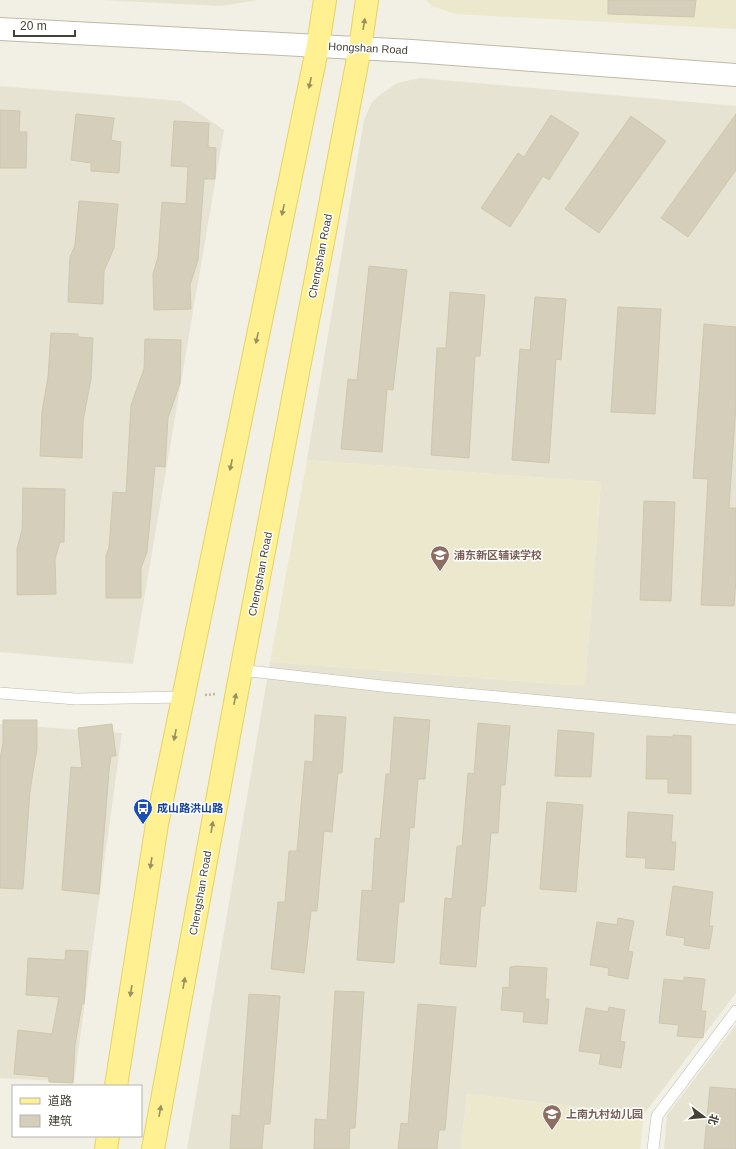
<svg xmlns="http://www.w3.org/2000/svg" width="736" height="1149" font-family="Arial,'Noto Sans SC',sans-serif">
  <rect width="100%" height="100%" fill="#f2f0e4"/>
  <g fill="#e6e3d2">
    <path d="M102,0H258L222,6Z"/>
    <path d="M420,78L736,106V993L644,1114L467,1094L461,1149H187L270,662L585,686L601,482L307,460L364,120L372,102L381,94L397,83Z"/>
    <path d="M0,86L181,101L224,130L133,664L0,652Z"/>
    <path d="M0,724L122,733L74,1082L0,1078Z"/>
    <path d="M736,1025V1149H664L667,1115Z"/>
  </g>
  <g fill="#ece8ce">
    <path d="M426,0H736V29L455,14L432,6Z"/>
    <path d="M307,460L601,482L585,686L270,662Z"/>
    <path d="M467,1094L644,1114L640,1149H461Z"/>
  </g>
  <g fill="#d4ceba" stroke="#cfc7ad">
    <path d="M608,0H696L694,17L608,14Z"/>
    <path d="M0,110L20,111L19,132H27L26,168H0Z"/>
    <path d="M76,114L114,118L111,140L121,142L119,173L91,171V163L71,160Z"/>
    <path d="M736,114V170L688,237L661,218Z"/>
    <path d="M551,115L579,133L549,180L543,176L510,227L481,208L518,153L524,157Z"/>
    <path d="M631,116L666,141L599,233L565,209Z"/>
    <path d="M174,121L209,123L208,147L216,148L215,179H204L198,260L190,285L191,309L154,310L153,274L158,257L162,202L186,204L188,167L171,166Z"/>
    <path d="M79,201L118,204L114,248L104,271L103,304L68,302L70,257L75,245Z"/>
    <path d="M369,266L407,270L393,390L387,389L382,452L341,449L348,379L357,380Z"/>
    <path d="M450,292L485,295L480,356H475L469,458L431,455L437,348H446Z"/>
    <path d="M535,297L566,299L561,360L556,359L549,463L512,460L520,349L530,350Z"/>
    <path d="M618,307L661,309L655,414L611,412Z"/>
    <path d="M704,324L736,327V404L729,508H736V579L734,606L701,605L708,479L693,478Z"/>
    <path d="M51,333L78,334V337L93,338L91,379L83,421L82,458L40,456L42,412L48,377Z"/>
    <path d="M145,339L181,340L180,383L168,418L165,467L155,466L147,552L141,568V598H106V555L109,548L113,492L126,493L131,405L144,369Z"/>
    <path d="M23,488L65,489L64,542H60L55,559L56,594L17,595V549L22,530Z"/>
    <path d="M644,501L675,502L671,601L640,600Z"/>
    <path d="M315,715L346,717L342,773H338L332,832L324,831L317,911H311L304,973L271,969L278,902H285L289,851H297L305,761L313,762Z"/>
    <path d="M394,717L430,720L425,779H418L414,828L410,827L404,902H399L394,963L357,960L362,890L372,891L375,838L380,839L386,774H390Z"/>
    <path d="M3,720H37V748L30,791L23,889L0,888V759L3,743Z"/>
    <path d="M478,723L510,726L505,785H501L498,833H491L485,906H481L476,967L440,964L445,898L452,899L457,846H462L468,773L474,774Z"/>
    <path d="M112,724L116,756H111L109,771L99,894L62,890L71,767L82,768L78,728Z"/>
    <path d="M558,730L594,733L591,777L555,776Z"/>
    <path d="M673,735L691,736V794L668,793V779H646L647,736L673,737Z"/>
    <path d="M547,802L583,805L576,892L540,889Z"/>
    <path d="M628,812L673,815L671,842H676L674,870L645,868L646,858L626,857Z"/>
    <path d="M673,886L713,892L709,926H713L709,949L684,945L685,938L666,935Z"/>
    <path d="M618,918L634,921L628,951L633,952L628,979L608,975L609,968L590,965L597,922L617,925Z"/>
    <path d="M66,950L88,951L84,1004H82L75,1045L73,1083L49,1082V1077L14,1074L18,1030L52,1034L59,997L26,995L28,958L65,960Z"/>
    <path d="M517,966L547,968L545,999H549L547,1024L523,1022L524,1012L501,1010L503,987L509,988L510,967Z"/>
    <path d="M684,977L705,979L701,1011H706L703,1038L677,1036L679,1025L659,1023L664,979L684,981Z"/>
    <path d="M335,991L364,992L355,1128H350L349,1149H314L315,1119L327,1120Z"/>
    <path d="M249,994L280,996L270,1124H264L262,1149H230L232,1115L240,1116Z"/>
    <path d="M418,1004L456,1007L445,1130H439L437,1149H398L401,1123L408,1124Z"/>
    <path d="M609,1007L625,1010L620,1041L625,1042L621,1068L599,1064L601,1054L579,1051L586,1008L608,1012Z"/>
    <path d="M710,1087L736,1089V1149H704Z"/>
  </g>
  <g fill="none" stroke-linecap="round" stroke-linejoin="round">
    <defs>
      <g id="service">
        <path d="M241,670L391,687L736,719"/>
        <path d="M0,693L76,699L183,697"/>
        <path d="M653,1149L657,1116L736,1011"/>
      </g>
      <path id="minor" d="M0,29L412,51L736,75"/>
      <g id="primary">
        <path d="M116,1086L157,824L318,45L325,0"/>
        <path d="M106,1149L108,1136"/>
        <path d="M153,1149L237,692L360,48L367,0"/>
      </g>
    </defs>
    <use href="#service" stroke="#bebaa7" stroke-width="12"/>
    <use href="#minor" stroke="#bebaa7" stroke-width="24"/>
    <use href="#primary" stroke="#e5d260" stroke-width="24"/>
    <path stroke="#c0b898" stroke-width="2.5" stroke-dasharray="2 2" stroke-linecap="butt" d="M205,695L216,694"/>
    <use href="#service" stroke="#fff" stroke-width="11"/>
    <use href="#minor" stroke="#fff" stroke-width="22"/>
    <use href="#primary" stroke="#fff191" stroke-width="22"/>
  </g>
  <defs><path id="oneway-solid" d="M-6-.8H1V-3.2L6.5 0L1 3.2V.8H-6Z"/></defs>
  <g fill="#99905e">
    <use href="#oneway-solid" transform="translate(364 24) rotate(-81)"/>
    <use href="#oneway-solid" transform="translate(310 83) rotate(102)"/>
    <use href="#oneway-solid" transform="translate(283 210) rotate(102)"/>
    <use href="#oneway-solid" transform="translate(257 338) rotate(102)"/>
    <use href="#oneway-solid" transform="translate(231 465) rotate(102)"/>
    <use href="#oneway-solid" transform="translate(235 699) rotate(-79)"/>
    <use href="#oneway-solid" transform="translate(175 735) rotate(101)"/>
    <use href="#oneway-solid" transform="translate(212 827) rotate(-80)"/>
    <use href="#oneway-solid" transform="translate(151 863) rotate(99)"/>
    <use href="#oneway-solid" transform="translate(184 983) rotate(-80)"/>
    <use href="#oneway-solid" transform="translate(131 991) rotate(99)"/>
    <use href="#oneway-solid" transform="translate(160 1111) rotate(-80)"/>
  </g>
  <defs>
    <symbol id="school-pin" viewBox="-11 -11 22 30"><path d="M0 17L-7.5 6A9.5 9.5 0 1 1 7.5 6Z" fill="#8d6e63" stroke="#fff"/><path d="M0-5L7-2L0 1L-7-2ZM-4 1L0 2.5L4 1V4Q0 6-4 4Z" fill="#fff"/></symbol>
    <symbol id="bus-pin" viewBox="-11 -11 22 30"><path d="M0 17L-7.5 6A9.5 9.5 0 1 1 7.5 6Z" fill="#1a4fb4" stroke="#fff"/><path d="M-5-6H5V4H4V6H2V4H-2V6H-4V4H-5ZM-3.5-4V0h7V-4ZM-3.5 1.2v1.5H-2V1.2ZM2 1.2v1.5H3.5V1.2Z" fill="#fff"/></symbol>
  </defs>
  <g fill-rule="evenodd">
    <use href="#school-pin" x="429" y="544" width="22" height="30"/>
    <use href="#bus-pin" x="132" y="797" width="22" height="30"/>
    <use href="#school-pin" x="541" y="1103" width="22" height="30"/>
  </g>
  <g text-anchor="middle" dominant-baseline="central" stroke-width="3" stroke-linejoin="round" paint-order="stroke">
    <g font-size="11" fill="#454134" stroke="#fff">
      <text transform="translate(368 48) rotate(3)">Hongshan Road</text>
      <text transform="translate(320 256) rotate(-79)">Chengshan Road</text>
      <text transform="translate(260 574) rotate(-79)">Chengshan Road</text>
      <text transform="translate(200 893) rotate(-80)">Chengshan Road</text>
    </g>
    <g font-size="11" font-weight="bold" fill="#785e54" stroke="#fff" text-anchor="start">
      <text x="454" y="555">浦东新区辅读学校</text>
      <text x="566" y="1114">上南九村幼儿园</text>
    </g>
    <g font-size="11" font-weight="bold" fill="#164399" stroke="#fff" text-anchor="start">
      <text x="157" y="808">成山路洪山路</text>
    </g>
  </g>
  <rect x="12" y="1085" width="130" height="52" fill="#ffffff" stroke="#b5b3ae"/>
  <rect x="20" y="1098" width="20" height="6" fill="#fff191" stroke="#b5b3ae"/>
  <text x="48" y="1105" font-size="12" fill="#454134">道路</text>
  <rect x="20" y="1115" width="20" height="12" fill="#d4ceba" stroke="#b5b3ae"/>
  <text x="48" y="1125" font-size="12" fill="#454134">建筑</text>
  <g transform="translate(704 1117) rotate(106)" stroke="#ffffff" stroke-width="3" paint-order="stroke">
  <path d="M0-3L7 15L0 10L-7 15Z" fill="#454134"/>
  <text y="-6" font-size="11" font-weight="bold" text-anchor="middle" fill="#454134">北</text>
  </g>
  <path d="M14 30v6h61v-6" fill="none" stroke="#454134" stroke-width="2"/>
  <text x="20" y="30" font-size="12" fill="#454134" stroke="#ffffff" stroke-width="3" paint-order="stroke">20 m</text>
</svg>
